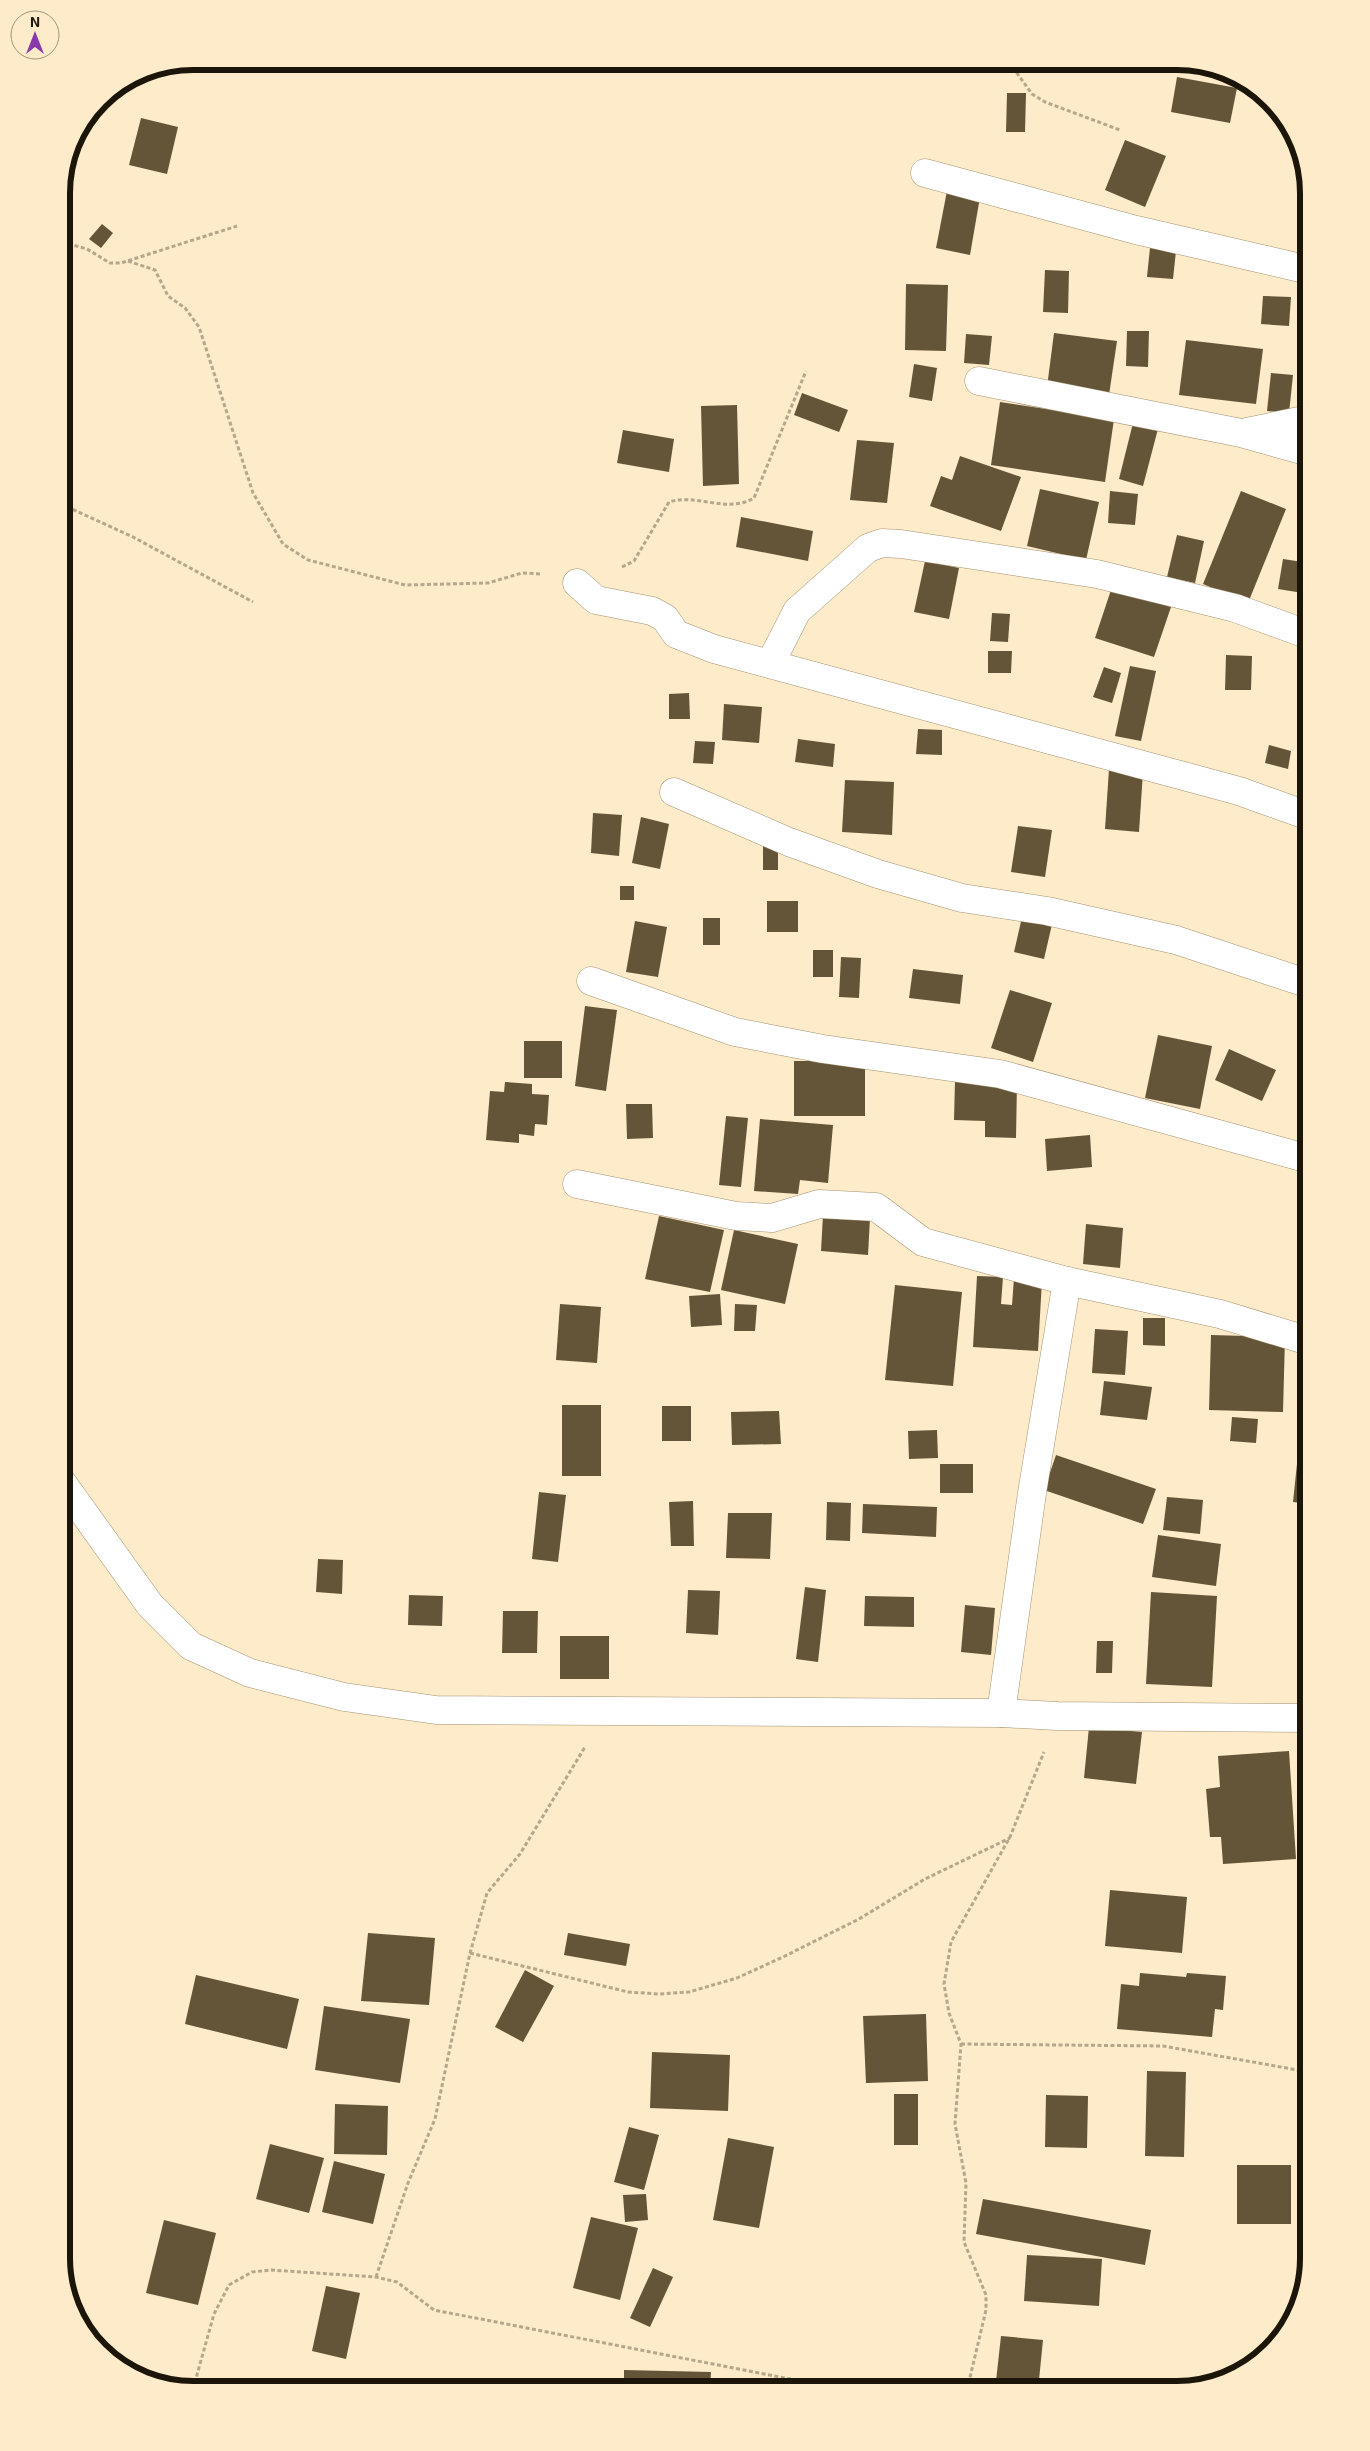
<svg xmlns="http://www.w3.org/2000/svg" width="1370" height="2451" font-family="'Exo 2',sans-serif">
  <rect width="100%" height="100%" fill="#fdebc9"/>
  <g fill="#655538">
    <path d="M1177,77L1237,88L1230,123L1171,112Z"/>
    <path d="M1007,93H1026L1025,132H1006Z"/>
    <path d="M141,118L178,127L167,174L129,165Z"/>
    <path d="M1125,140L1166,156L1145,207L1105,190Z"/>
    <path d="M947,191L980,197L970,255L936,248Z"/>
    <path d="M102,224L113,233L101,248L89,239Z"/>
    <path d="M1150,248L1176,251L1173,279L1147,277Z"/>
    <path d="M1045,270L1069,271L1068,313L1043,312Z"/>
    <path d="M906,284L948,285L946,351L905,350Z"/>
    <path d="M1263,296L1291,297L1289,326L1261,324Z"/>
    <path d="M1127,331H1149L1148,367L1126,366Z"/>
    <path d="M1054,333L1117,341L1109,395L1047,387Z"/>
    <path d="M966,334L992,336L989,365L964,363Z"/>
    <path d="M1186,340L1263,349L1256,404L1179,395Z"/>
    <path d="M914,364L937,368L932,401L909,397Z"/>
    <path d="M1271,373L1293,375L1289,413L1267,411Z"/>
    <path d="M802,393L848,410L839,432L794,415Z"/>
    <path d="M1000,402L1114,419L1105,482L991,465Z"/>
    <path d="M737,405L739,484L703,486L701,406Z"/>
    <path d="M1134,419L1159,425L1143,486L1119,479Z"/>
    <path d="M623,430L674,439L669,472L617,463Z"/>
    <path d="M857,440L894,443L887,503L850,500Z"/>
    <path d="M960,456L1021,477L1001,531L930,506L941,476L952,480Z"/>
    <path d="M1040,489L1099,502L1086,560L1027,546Z"/>
    <path d="M1110,491L1138,494L1135,525L1108,523Z"/>
    <path d="M1241,491L1286,509L1248,603L1203,584Z"/>
    <path d="M741,517L813,531L808,561L736,547Z"/>
    <path d="M1177,535L1204,541L1195,583L1167,577Z"/>
    <path d="M1283,559L1309,563V594L1278,589Z"/>
    <path d="M925,561L959,568L949,619L914,612Z"/>
    <path d="M1112,587L1171,607L1154,657L1095,638Z"/>
    <path d="M992,613L1010,614L1008,642L990,641Z"/>
    <path d="M988,651H1012L1011,673H988Z"/>
    <path d="M1226,655L1252,656L1251,690H1225Z"/>
    <path d="M1130,666L1156,671L1141,741L1115,736Z"/>
    <path d="M1104,667L1121,673L1112,703L1093,697Z"/>
    <path d="M689,693L690,719H669V694Z"/>
    <path d="M724,704L762,707L759,743L722,740Z"/>
    <path d="M918,729L942,730V755L916,754Z"/>
    <path d="M798,739L835,744L833,767L795,762Z"/>
    <path d="M695,741L715,742L713,764L693,763Z"/>
    <path d="M1269,745L1291,751L1288,769L1265,763Z"/>
    <path d="M1109,769L1143,772L1139,832L1105,829Z"/>
    <path d="M845,780L894,782L892,835L842,832Z"/>
    <path d="M593,813L622,815L619,856L591,853Z"/>
    <path d="M641,817L669,824L660,869L632,863Z"/>
    <path d="M1018,826L1052,830L1045,877L1011,872Z"/>
    <rect x="763" y="846" width="15" height="24"/>
    <rect x="620" y="886" width="14" height="14"/>
    <rect x="767" y="901" width="31" height="31"/>
    <path d="M1023,913L1053,920L1044,959L1014,952Z"/>
    <rect x="703" y="918" width="17" height="27"/>
    <path d="M635,921L667,927L658,977L626,972Z"/>
    <rect x="813" y="950" width="20" height="27"/>
    <path d="M841,957L861,958L859,998L839,997Z"/>
    <path d="M913,969L963,975L960,1004L909,998Z"/>
    <path d="M1010,990L1052,1003L1033,1062L991,1048Z"/>
    <path d="M585,1006L617,1010L606,1091L575,1086Z"/>
    <path d="M1158,1035L1212,1046L1200,1109L1145,1098Z"/>
    <rect x="524" y="1041" width="38" height="37"/>
    <path d="M1229,1049L1276,1070L1262,1101L1215,1080Z"/>
    <rect x="794" y="1061" width="71" height="55"/>
    <path d="M955,1081L1017,1082L1016,1138L985,1137V1121L954,1120Z"/>
    <path d="M505,1082L532,1084V1094L549,1095L547,1125L535,1124L534,1136L519,1134V1143L486,1140L490,1091L504,1092Z"/>
    <path d="M626,1104H652L653,1138L627,1139Z"/>
    <path d="M726,1116L748,1118L741,1187L719,1185Z"/>
    <path d="M760,1119L833,1125L828,1183L800,1180L798,1194L754,1191Z"/>
    <path d="M1090,1135L1092,1167L1047,1171L1045,1139Z"/>
    <path d="M823,1215L870,1218L868,1255L821,1251Z"/>
    <path d="M659,1216L724,1230L710,1292L645,1279Z"/>
    <path d="M1086,1224L1123,1228L1120,1268L1083,1264Z"/>
    <path d="M734,1230L798,1244L785,1304L721,1290Z"/>
    <path d="M977,1276L1003,1277L1001,1304L1012,1305L1014,1278L1042,1280L1038,1351L973,1347Z"/>
    <path d="M895,1285L962,1292L953,1386L885,1380Z"/>
    <path d="M720,1294L722,1325L691,1327L689,1296Z"/>
    <path d="M560,1304L601,1307L597,1363L556,1360Z"/>
    <path d="M735,1304L757,1305L755,1331H734Z"/>
    <path d="M1143,1318H1165V1346L1143,1345Z"/>
    <path d="M1095,1329L1128,1331L1125,1375L1092,1373Z"/>
    <path d="M1211,1335L1285,1337L1283,1412L1209,1410Z"/>
    <path d="M1104,1381L1152,1387L1147,1420L1100,1415Z"/>
    <rect x="562" y="1405" width="39" height="71"/>
    <rect x="662" y="1406" width="29" height="35"/>
    <path d="M779,1411L781,1444L732,1445L731,1412Z"/>
    <path d="M1232,1417L1258,1419L1256,1443L1230,1441Z"/>
    <path d="M937,1430L938,1458L909,1459L908,1431Z"/>
    <path d="M1300,1435L1309,1436V1504L1293,1502Z"/>
    <path d="M1056,1455L1156,1489L1143,1524L1044,1490Z"/>
    <rect x="940" y="1464" width="33" height="29"/>
    <path d="M539,1492L566,1495L558,1562L532,1559Z"/>
    <path d="M1167,1497L1203,1500L1200,1534L1163,1530Z"/>
    <path d="M693,1501L694,1546H671L669,1502Z"/>
    <path d="M827,1502L851,1503L850,1541L826,1540Z"/>
    <path d="M863,1504L937,1507L936,1537L862,1533Z"/>
    <path d="M728,1513H772L770,1559L726,1558Z"/>
    <path d="M1158,1535L1221,1544L1216,1586L1152,1577Z"/>
    <path d="M318,1559L343,1560L342,1594L316,1592Z"/>
    <path d="M805,1587L826,1590L818,1662L796,1659Z"/>
    <path d="M688,1590L720,1591L718,1635L686,1633Z"/>
    <path d="M1151,1592L1217,1596L1212,1687L1146,1684Z"/>
    <path d="M409,1595L443,1596L442,1626L408,1625Z"/>
    <path d="M865,1596L914,1597V1627L864,1626Z"/>
    <path d="M1304,1598H1309V1684H1298Z"/>
    <path d="M965,1605L995,1608L991,1655L961,1652Z"/>
    <path d="M503,1611H538L537,1653H502Z"/>
    <rect x="560" y="1636" width="49" height="43"/>
    <path d="M1097,1641H1113L1112,1673H1096Z"/>
    <path d="M1089,1727L1142,1732L1136,1784L1084,1778Z"/>
    <path d="M1289,1751L1296,1859L1223,1864L1221,1837H1210L1206,1789L1220,1787L1218,1756Z"/>
    <path d="M1110,1890L1187,1897L1182,1953L1105,1946Z"/>
    <path d="M368,1933L435,1938L429,2005L361,2001Z"/>
    <path d="M568,1933L630,1944L626,1966L564,1955Z"/>
    <path d="M525,1970L554,1986L523,2042L495,2027Z"/>
    <path d="M1140,1973L1186,1977L1187,1973L1226,1976L1223,2010L1215,2009L1212,2037L1117,2029L1121,1984L1139,1986Z"/>
    <path d="M196,1975L299,1999L287,2049L185,2024Z"/>
    <path d="M324,2006L410,2019L400,2083L315,2070Z"/>
    <path d="M926,2014L928,2081L866,2083L863,2016Z"/>
    <path d="M652,2052L730,2055L728,2111L650,2108Z"/>
    <path d="M1147,2071L1186,2072L1184,2157L1145,2156Z"/>
    <rect x="894" y="2094" width="24" height="51"/>
    <path d="M1046,2095L1088,2096L1087,2148L1045,2147Z"/>
    <path d="M335,2104L388,2106L387,2155L334,2154Z"/>
    <path d="M629,2127L659,2135L644,2190L614,2182Z"/>
    <path d="M728,2138L774,2147L759,2228L713,2220Z"/>
    <path d="M270,2144L324,2158L309,2213L256,2199Z"/>
    <path d="M334,2161L385,2174L373,2224L322,2212Z"/>
    <rect x="1237" y="2165" width="54" height="59"/>
    <path d="M1302,2173H1309V2216H1301Z"/>
    <path d="M646,2194L648,2220L625,2222L623,2195Z"/>
    <path d="M983,2199L1151,2230L1145,2265L976,2234Z"/>
    <path d="M591,2217L638,2228L620,2300L573,2288Z"/>
    <path d="M164,2220L216,2233L198,2305L146,2293Z"/>
    <path d="M1027,2255L1102,2259L1099,2306L1024,2301Z"/>
    <path d="M653,2268L673,2277L650,2327L630,2318Z"/>
    <path d="M326,2286L360,2293L346,2359L312,2351Z"/>
    <path d="M1001,2336L1043,2340L1038,2390H995Z"/>
    <path d="M624,2370L711,2372L710,2390H624Z"/>
    <path d="M722,2384L796,2385V2390H722Z"/>
  </g>
  <g fill="none" stroke-linecap="round" stroke-linejoin="round">
    <defs>
      <g id="street">
        <path d="M925,173L1136,230L1309,270"/>
        <path d="M979,381L1241,433L1309,452"/>
        <path d="M1247,432L1309,419"/>
        <path d="M577,583L596,600L652,611L665,618L676,634L714,649L1239,791L1309,816"/>
        <path d="M770,664L797,611L868,548L882,543L901,544L1097,574L1235,608L1309,635"/>
        <path d="M674,792L789,842L878,874L962,898L1047,911L1176,940L1309,984"/>
        <path d="M591,981L735,1032L823,1049L1000,1074L1309,1159"/>
        <path d="M577,1184L736,1216L772,1218L819,1204L876,1207L923,1242L1067,1281L1220,1314L1309,1341"/>
        <path d="M61,1481L150,1605L191,1646L250,1673L344,1697L436,1710L1001,1713L1057,1716L1309,1718"/>
        <path d="M1001,1713L1032,1493L1067,1281"/>
      </g>
    </defs>
    <use href="#street" stroke="#a39273" stroke-width="29"/>
    <g stroke="#b6a78c" stroke-width="3" stroke-dasharray="4 2.5" stroke-linecap="butt">
      <path d="M1009,62L1032,94L1045,102L1120,130"/>
      <path d="M62,242L87,249L110,263H121L237,226"/>
      <path d="M128,261L155,270L168,296L185,308L199,327L253,493L283,544L308,560L405,585L488,583L522,573L542,574"/>
      <path d="M61,504L133,537L253,602"/>
      <path d="M622,567L634,561L669,502C697,493 727,514 754,498L806,371"/>
      <path d="M470,1953L628,1992L659,1994L689,1992L737,1978L783,1957L859,1919L925,1879L1010,1838"/>
      <path d="M961,2044L1163,2046L1309,2072"/>
      <path d="M376,2277L408,2183L435,2119L470,1953L487,1893L520,1854L585,1747"/>
      <path d="M193,2389L214,2314L229,2285L252,2272L271,2270L376,2277L397,2282L434,2310L847,2390"/>
      <path d="M967,2390L986,2310V2295L964,2242L966,2183L955,2124L961,2044L949,2013L944,1984L951,1942L1010,1837L1044,1752"/>
    </g>
    <use href="#street" stroke="#fff" stroke-width="28"/>
  </g>
  <path d="M0 0H1370V2451H0ZM193 70H1177A123 123 0 0 1 1300 193V2258A123 123 0 0 1 1177 2381H193A123 123 0 0 1 70 2258V193A123 123 0 0 1 193 70Z" fill="#fdebc9" fill-rule="evenodd"/>
  <path fill="none" stroke="#1c1509" stroke-width="6" d="M193 70H1177A123 123 0 0 1 1300 193V2258A123 123 0 0 1 1177 2381H193A123 123 0 0 1 70 2258V193A123 123 0 0 1 193 70Z"/>
  <g transform="translate(35 35)"><circle r="24" fill="#fdebc9" stroke="#a3957c"/>
  <path d="M0-4L9 19L0 12L-9 19Z" fill="#883aaa"/>
  <text y="-8" font-size="14" font-weight="bold" text-anchor="middle" fill="#1c1509">N</text>
  </g>
</svg>
